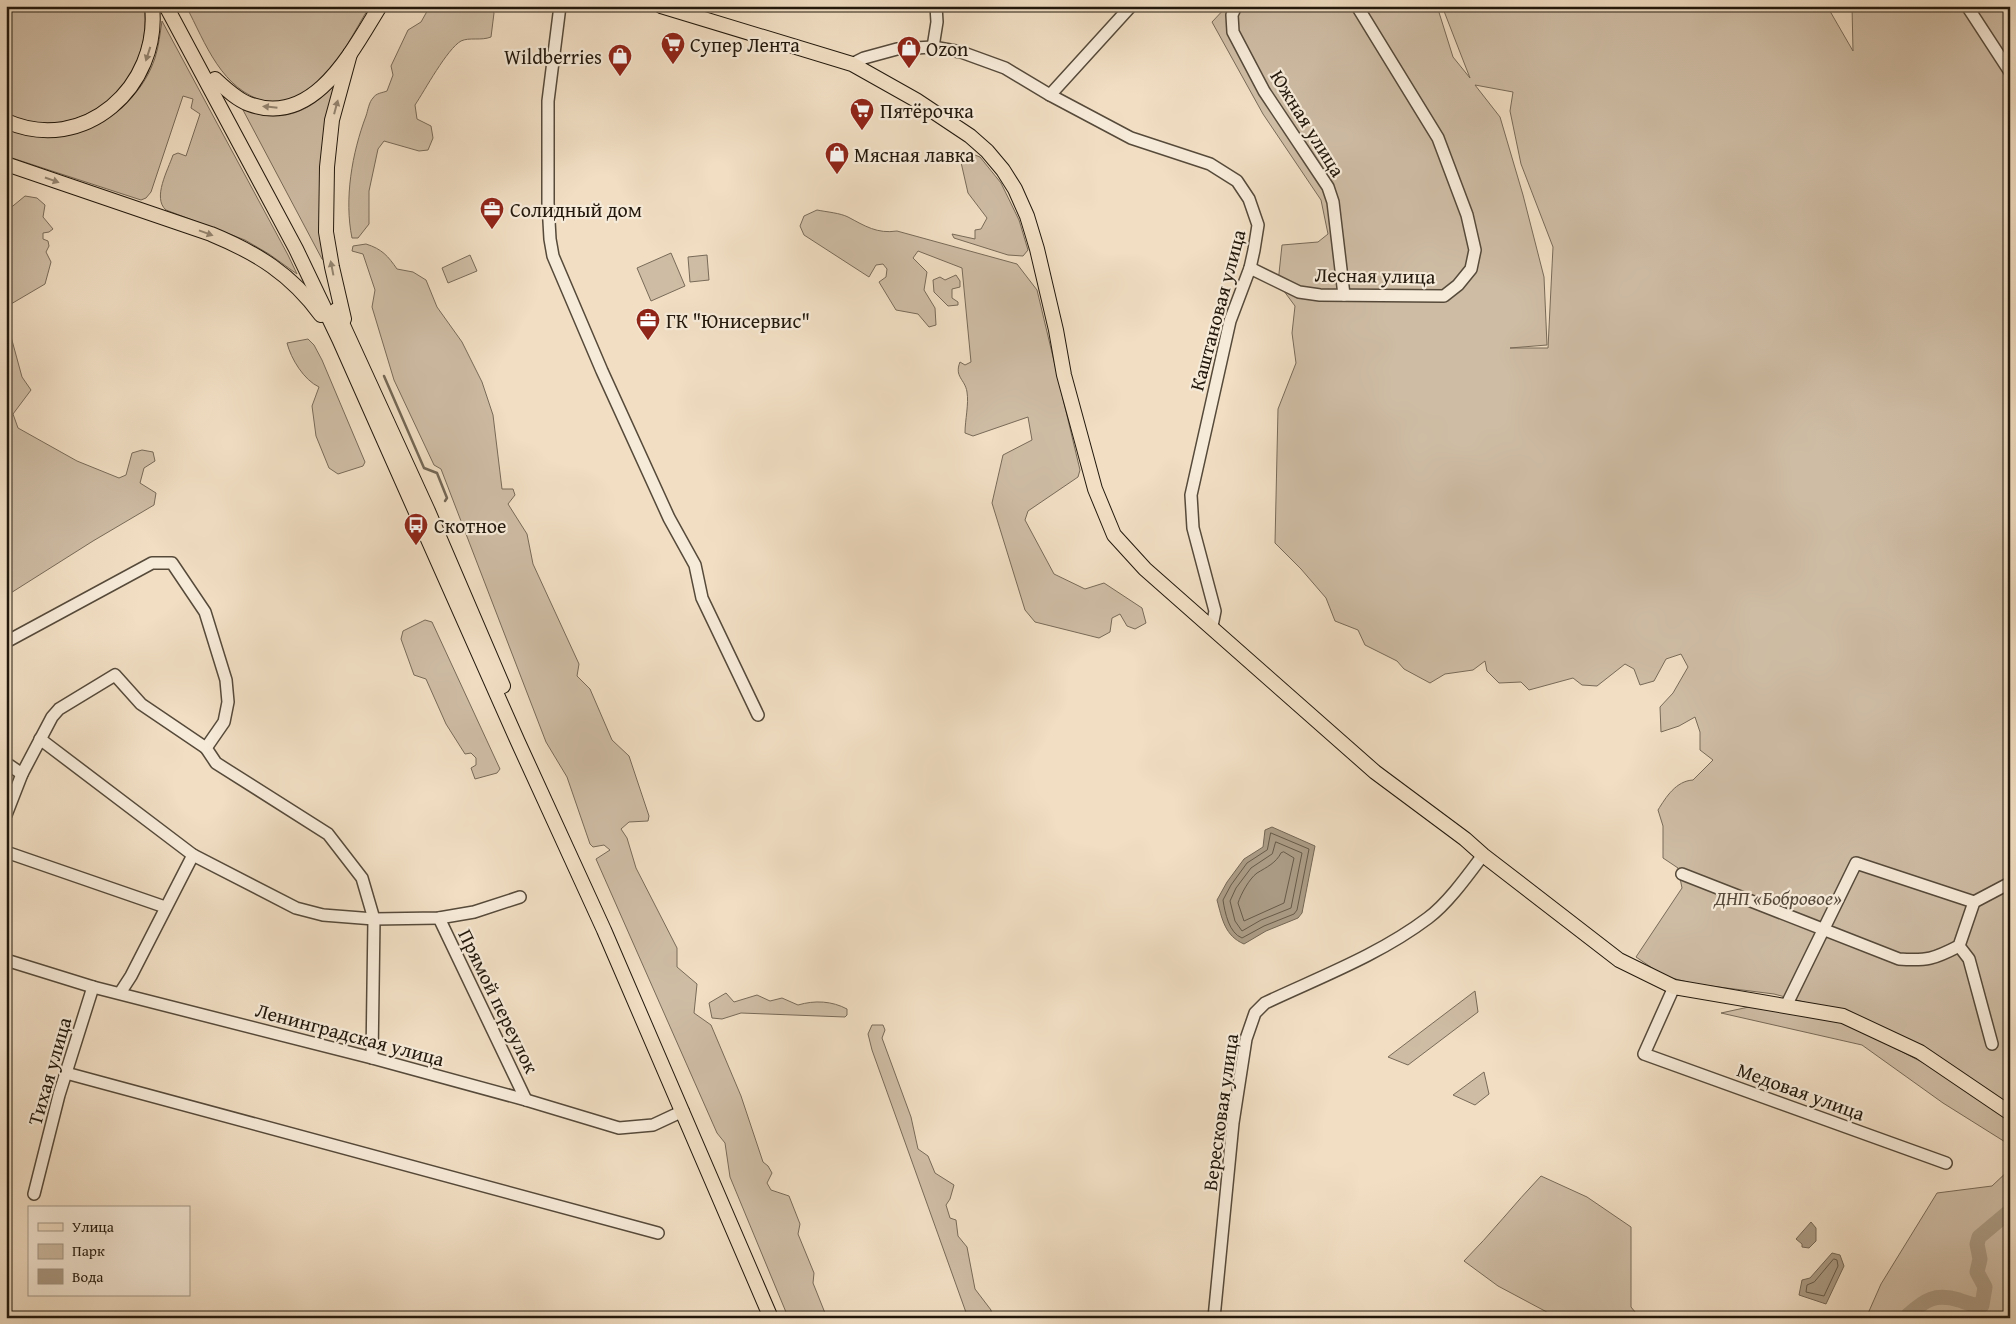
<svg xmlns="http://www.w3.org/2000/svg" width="2016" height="1324" font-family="'Gentium Book Plus',serif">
  <rect width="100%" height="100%" fill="#f1dec3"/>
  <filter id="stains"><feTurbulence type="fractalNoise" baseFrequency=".004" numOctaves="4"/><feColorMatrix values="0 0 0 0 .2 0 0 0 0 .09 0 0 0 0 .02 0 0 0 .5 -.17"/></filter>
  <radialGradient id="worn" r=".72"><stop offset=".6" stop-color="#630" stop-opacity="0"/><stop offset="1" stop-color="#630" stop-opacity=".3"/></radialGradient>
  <g fill="#cebca4" stroke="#786a58" fill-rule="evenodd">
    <path d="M6,6H144C155,83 79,148 6,114Z"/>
    <path d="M186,6H370C354,31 338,66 316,86C303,98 285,106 267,102C221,90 206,44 186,6Z"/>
    <path d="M430,6H491L494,13L491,37C481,41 469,37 461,41C447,49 425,90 415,105L417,119L431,126L433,138L428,150L419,151L384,141L378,149L369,191V224L358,238H352C344,199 352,153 366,116C368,110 369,102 373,98C376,93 382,93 387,91L393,75L391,66L408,30L421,22Z"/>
    <path d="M1227,6H1437L1453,57L1470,78L1442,6H1827L1853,51L1852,6H2010V1106L1845,1013L1774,994L1695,984L1664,976L1636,957L1682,888L1678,868L1663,858V826L1658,810C1666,797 1676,781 1693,780L1713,760L1700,750V732L1695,717L1679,726L1661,732L1660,707L1673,693L1688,667L1681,654L1666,659L1654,681L1640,685L1634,669L1625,664L1597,686L1582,685L1573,678L1529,690L1521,682L1499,683L1487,671L1485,661L1473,670L1445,674L1430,683L1404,669L1397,661L1365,645L1358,630L1335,621L1326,598L1301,569L1275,543L1278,409L1296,363L1292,333L1295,306L1278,283L1282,245L1318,242L1328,234L1321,200L1263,114L1212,22ZM1475,85L1513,92L1510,111L1521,164L1553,247L1548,348H1510L1547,345L1544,277L1523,195L1500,117Z"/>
    <path d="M162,21L288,255L297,274L269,254L245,240L166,210C152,198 168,170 173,155L178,153L186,156L200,114L191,108L193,99L183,96L151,192L146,198L141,200L6,156V128C65,152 135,118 155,58C159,46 160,33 162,21Z"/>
    <path d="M336,83C320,144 315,197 324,260L322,259L243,110C250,110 256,114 263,115C293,120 317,105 336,83Z"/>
    <path d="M967,152L980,157L1001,183L1019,220L1028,250L1023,256L1008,255L954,238L952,234L975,239V230L981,229L987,218L968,193L960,158Z"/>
    <path d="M25,196L37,198L45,205L43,217L53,229L49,232L43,233V239L48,241L49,246L46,252L51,262L45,284L11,304L7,322L22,377L31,390L13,414L18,428L77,461L119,478L126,475L132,453L142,450L153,452L155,461L144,468L140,483L156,493L154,505L93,541L6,596V217L8,214V210Z"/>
    <path d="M817,210C827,212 840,213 848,217C865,226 877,234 897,231L1017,264L1037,290L1080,470L1078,477L1028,511L1025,520L1054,574L1085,589L1104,583L1142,608L1146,623L1135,629L1127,626L1120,614L1112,618L1110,632L1099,638L1035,622L1025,610L992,503L1003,455L1032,440L1028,417L973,436L965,433C965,420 969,404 967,392C965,379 954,377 960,362L965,365L971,362L962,268L918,251L913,258L927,272L924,290L935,308L936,325L929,327L918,314L896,310L879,282L886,277L887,269L883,264L876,265L869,277L804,235L800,226L804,216Z"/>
    <path d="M366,244C382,249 388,256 397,269L413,272L426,280L437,307L462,342L482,382L493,415L502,489H513L515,495L508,504L527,534L533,564L579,664L577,676L590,689L612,740L629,756L649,816L648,821L629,822L621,829L627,838L636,868L677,948V967L697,984L694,1013L711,1025L741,1096L763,1162L768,1166L772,1173L767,1183L771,1190L789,1196L800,1224L798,1234L814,1273L813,1283L827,1318L788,1317L730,1177L725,1143L717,1133L596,859L610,850L604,845L593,847L590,844L567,777L546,742L441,469L434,465L394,380L372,307L375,290L363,254L352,251L353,246Z"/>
    <path d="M671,253L685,286L651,301L637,268Z"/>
    <path d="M470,255L477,271L448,283L442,268Z"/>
    <path d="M707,255L709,280L690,282L688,257Z"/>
    <path d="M956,275L960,281V287L952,289V298L958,302V305L948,306L934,292L933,280L940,277L945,280Z"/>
    <path d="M308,339L314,345L322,360L365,462L363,466L338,474L329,468L316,436L312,406L319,387C304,380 291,359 287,343Z"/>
    <path d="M425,620L432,622L500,769L497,773L475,779L471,768L476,765V758L471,753L465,754L446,724L426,679L414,675L401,639L403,631Z"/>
    <path d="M1475,991L1478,1012L1408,1065L1388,1057Z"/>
    <path d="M726,993L734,1002L757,995L770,1001L782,998L798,1005C815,1000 832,1001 847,1009V1015L845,1017L741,1013L722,1019L712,1018L709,1003Z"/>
    <path d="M1758,1005L1843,1021L1939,1071L2010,1121V1145L1943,1103L1862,1045L1721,1013Z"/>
    <path d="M872,1025H883L885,1030L882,1038L911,1117L918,1149L928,1156L935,1173L954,1185L950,1199L946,1205L950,1218L956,1220L958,1236L967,1247L975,1289L991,1310L992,1318H968L872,1050L868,1034Z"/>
    <path d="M1484,1072L1489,1094L1475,1105L1453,1095Z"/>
    <path d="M2010,1169V1318H1866L1881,1284L1937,1193L1992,1186Z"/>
    <path d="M1541,1176L1587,1197L1631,1227V1307L1640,1318H1558L1498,1286L1464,1261C1491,1234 1514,1204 1541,1176Z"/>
  </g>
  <g fill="#ab9b85" stroke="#746755">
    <path d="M1272,827L1315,846L1302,913L1298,918L1266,931L1244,944C1225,936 1222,919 1217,900L1227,882L1244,859L1263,847L1265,830Z"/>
    <path d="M1811,1222L1816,1228V1241L1809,1248L1802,1247V1244L1796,1239Z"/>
    <path d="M1832,1253L1840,1255L1844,1266L1826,1304L1799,1295L1802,1280L1810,1278Z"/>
  </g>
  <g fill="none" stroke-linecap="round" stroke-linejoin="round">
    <g stroke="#665a48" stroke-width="1">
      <path d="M1271,833L1309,849L1297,910L1294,914L1264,926L1242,938C1229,933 1225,913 1223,900L1231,885L1247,863L1267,850Z"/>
      <path d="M1276,842L1302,853L1291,908L1261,920L1242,931L1235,921L1230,901L1236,888L1251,868L1272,854Z"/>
      <path d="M1284,852L1294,858L1284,903L1244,921L1238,903C1241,894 1249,879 1257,873C1267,867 1276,863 1281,853Z"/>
      <path d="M1834,1259L1837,1260L1838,1266L1824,1296L1806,1292L1807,1285L1814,1282Z"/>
    </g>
    <path stroke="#746755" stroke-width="2.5" d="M384,376L424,468L437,473L447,498L445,501"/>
    <path stroke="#ab9b85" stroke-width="15" d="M1907,1318L1908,1315C1925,1300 1935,1293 1959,1300C1968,1303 1972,1306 1982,1305L1985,1287L1977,1272L1980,1259L1977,1244L1979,1237L2010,1211"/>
    <defs>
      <g id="minor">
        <path d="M560,6L548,101V203L550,239L553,256L602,371L669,518L695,565L702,598L758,715"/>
        <path d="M1236,6L1232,15L1233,32L1264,91L1328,187L1333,202L1344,295"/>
        <path d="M1967,6L2010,72"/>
        <path d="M933,47L937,22L936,6"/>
        <path d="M852,64L864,58L897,49L933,47L961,52L1005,68L1050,95L1131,138L1210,164L1237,181L1249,199L1258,225L1254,250L1250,268L1230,321L1191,495L1193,528L1215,611L1212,626"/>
        <path d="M1050,95L1131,6"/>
        <path d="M1250,268L1299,292L1320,295L1444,296L1458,285L1471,269L1475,250L1467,215L1438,138L1357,6"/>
        <path d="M6,642L152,563H172L205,612L226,680L228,702L224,722L206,748L216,763L328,834L362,878L374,919L372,1058"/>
        <path d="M40,739L193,855L296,908L323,915L374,919L439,918L474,912L520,897"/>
        <path d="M6,763L22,774"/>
        <path d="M6,815L22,774L52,717L59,709L115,675L141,704L206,748"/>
        <path d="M6,852L165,907"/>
        <path d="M1682,874L1899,959C1927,961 1934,959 1959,946L1974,902L2010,883"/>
        <path d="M439,918L526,1100"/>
        <path d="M1959,946L1969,959L1992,1044"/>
        <path d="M6,960L93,987L372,1058L526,1100L619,1128L653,1125L683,1111"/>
        <path d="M1674,987L1644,1054L1946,1163"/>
        <path d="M120,993L131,976L193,855"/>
        <path d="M1786,1006L1856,863L1974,902"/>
        <path d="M66,1073L658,1233"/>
        <path d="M34,1194L59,1095L93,987"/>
        <path d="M1214,1318L1233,1123L1246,1039L1255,1013L1265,1003C1320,977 1379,955 1428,918C1448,903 1468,875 1483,855"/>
      </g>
      <g id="major">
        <path d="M166,6L296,249L339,339L518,742L604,930L771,1318"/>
        <path d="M661,6L852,64L916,100L970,136L987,151L1003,170L1015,189L1027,216L1037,249L1056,330L1064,375L1095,489L1114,535L1145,569L1375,772L1465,839L1483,855L1619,960L1674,987L1843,1016L1920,1052L2010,1113"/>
        <path d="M215,79C225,88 236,99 249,104C314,128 352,51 380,6"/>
        <path d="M6,121C84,156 161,86 152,6"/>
        <path d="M6,164L211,234C257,253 291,274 321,315"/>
        <path d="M336,310L428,511L503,686"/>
        <path d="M344,319L332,267L326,232L327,167L332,120L350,54"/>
      </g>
    </defs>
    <use href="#minor" stroke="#564a3a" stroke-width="14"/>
    <use href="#major" stroke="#22180c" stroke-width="16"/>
    <use href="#minor" stroke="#f6ead8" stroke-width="11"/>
    <use href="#major" stroke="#f1dec3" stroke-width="14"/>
  </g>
  <defs><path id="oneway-solid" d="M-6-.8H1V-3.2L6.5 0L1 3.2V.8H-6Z" transform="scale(1.25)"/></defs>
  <g fill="#948571">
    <use href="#oneway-solid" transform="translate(148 54) rotate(108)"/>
    <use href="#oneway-solid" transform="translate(270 107) rotate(-174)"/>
    <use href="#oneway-solid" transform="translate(336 107) rotate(-75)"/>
    <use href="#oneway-solid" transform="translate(52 180) rotate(19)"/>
    <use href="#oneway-solid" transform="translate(206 233) rotate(20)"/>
    <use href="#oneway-solid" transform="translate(332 268) rotate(-101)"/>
  </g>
  <defs>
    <symbol id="supermarket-pin" viewBox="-11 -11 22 30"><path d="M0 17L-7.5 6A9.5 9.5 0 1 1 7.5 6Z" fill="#8f2418" stroke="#f6ead8"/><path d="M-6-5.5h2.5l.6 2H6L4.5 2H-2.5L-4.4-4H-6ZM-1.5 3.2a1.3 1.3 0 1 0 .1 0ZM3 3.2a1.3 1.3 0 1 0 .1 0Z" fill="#fff"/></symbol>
    <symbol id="shop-pin" viewBox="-11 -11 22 30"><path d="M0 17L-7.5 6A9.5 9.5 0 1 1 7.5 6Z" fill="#8f2418" stroke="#f6ead8"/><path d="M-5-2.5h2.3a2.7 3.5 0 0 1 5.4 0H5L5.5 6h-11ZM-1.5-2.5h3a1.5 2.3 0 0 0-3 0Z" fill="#fff"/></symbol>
    <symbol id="office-pin" viewBox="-11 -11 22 30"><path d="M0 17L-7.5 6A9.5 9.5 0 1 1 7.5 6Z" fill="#8f2418" stroke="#f6ead8"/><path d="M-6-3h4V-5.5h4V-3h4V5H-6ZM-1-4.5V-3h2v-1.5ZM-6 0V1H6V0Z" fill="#fff"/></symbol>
    <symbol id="bus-pin" viewBox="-11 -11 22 30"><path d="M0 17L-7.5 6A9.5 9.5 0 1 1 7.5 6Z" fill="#8f2418" stroke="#f6ead8"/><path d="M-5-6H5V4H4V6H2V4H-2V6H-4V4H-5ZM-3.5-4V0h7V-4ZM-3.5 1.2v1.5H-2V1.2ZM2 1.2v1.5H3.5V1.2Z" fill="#fff"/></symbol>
  </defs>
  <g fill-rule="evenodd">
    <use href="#supermarket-pin" x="659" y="30" width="28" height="38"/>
    <use href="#shop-pin" x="895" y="34" width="28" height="38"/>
    <use href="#shop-pin" x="606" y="42" width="28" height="38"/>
    <use href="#supermarket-pin" x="848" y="96" width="28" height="38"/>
    <use href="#shop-pin" x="823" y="140" width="28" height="38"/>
    <use href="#office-pin" x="478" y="195" width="28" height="38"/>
    <use href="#office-pin" x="634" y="306" width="28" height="38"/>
    <use href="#bus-pin" x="402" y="511" width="28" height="38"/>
  </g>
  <g text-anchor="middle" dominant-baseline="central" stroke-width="4.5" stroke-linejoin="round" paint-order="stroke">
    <g font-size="20" fill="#22180c" stroke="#f6ead8" text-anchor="start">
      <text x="690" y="44">Супер Лента</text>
      <text x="926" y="48">Ozon</text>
      <text x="602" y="56" text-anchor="end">Wildberries</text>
      <text x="880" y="110">Пятёрочка</text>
      <text x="854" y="154">Мясная лавка</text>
      <text x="510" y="209">Солидный дом</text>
      <text x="666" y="320">ГК "Юнисервис"</text>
      <text x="434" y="525">Скотное</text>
    </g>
    <g font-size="20" fill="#22180c" stroke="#f6ead8">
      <text transform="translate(1308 123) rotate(58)">Южная улица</text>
      <text transform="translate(1375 275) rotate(1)">Лесная улица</text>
      <text transform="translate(1217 310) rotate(-75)">Каштановая улица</text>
      <text transform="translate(499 1001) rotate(64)">Прямой переулок</text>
      <text transform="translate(350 1034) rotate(15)">Ленинградская улица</text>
      <text transform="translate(49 1071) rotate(-74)">Тихая улица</text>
      <text transform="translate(1801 1091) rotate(20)">Медовая улица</text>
      <text transform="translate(1220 1112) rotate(-82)">Вересковая улица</text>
    </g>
    <g font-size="20" font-style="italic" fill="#56493a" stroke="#f6ead8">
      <text x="1778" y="897">ДНП «Бобровое»</text>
    </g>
  </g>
  <rect width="2016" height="1324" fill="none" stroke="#f1dec3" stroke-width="25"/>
  <rect x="8" y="8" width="2001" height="1309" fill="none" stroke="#22180c" stroke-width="2.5"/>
  <rect x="12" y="12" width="1991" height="1299" fill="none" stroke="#22180c"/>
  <rect x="28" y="1206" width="162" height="90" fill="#f6ead8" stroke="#a19686"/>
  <rect x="38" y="1223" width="25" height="8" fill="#f1dec3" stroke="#a19686"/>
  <text x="72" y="1232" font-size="15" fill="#22180c">Улица</text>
  <rect x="38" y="1244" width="25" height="15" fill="#cebca4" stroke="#a19686"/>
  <text x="72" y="1256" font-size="15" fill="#22180c">Парк</text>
  <rect x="38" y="1269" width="25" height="15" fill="#ab9b85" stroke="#a19686"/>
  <text x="72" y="1282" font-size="15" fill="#22180c">Вода</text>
  <rect width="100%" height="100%" filter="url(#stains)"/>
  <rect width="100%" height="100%" fill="url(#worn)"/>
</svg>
